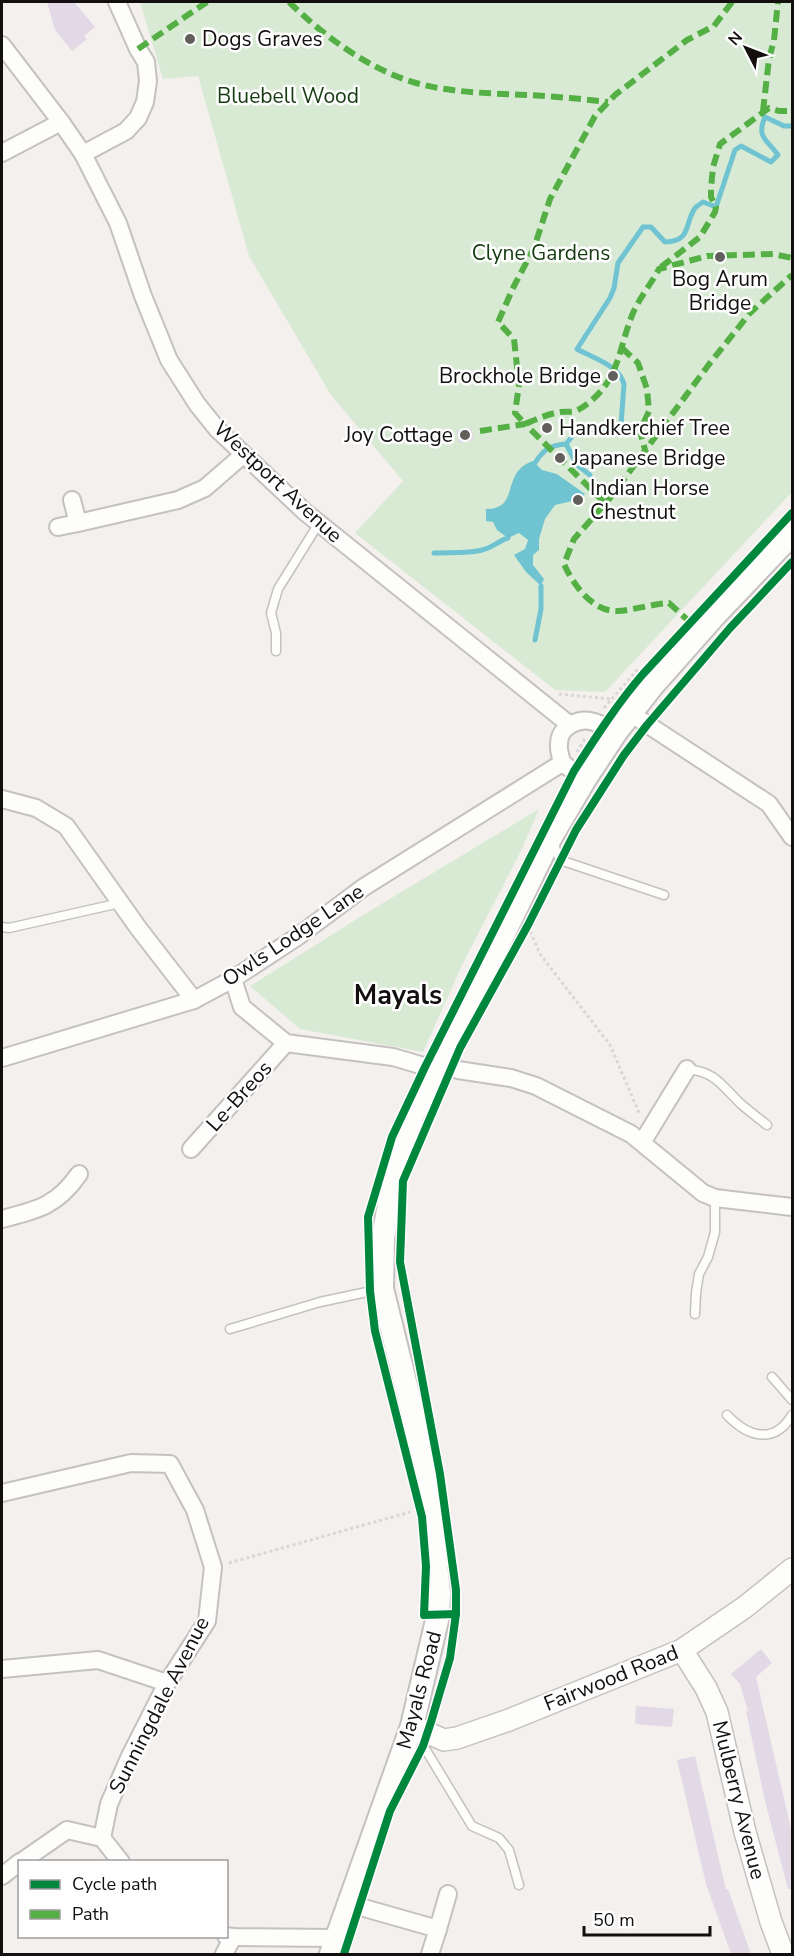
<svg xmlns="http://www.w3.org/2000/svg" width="794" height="1956" font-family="'Nunito Sans',sans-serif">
  <rect width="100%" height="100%" fill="#f4f0ee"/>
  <g fill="#d9ead4">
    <path d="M140,2H792V492L605,692L555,690L355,533L403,481L331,395L249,256L198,76L163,79Z"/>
    <path d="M539,809L521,851L463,963L423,1052L300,1029L250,986L368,912Z"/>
  </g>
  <path fill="#70c3d1" d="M533,461L542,470L557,474L585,494L581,499L555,505L545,519L539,539V550L533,555V565L544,579L541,586L526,572L514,555L525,549L528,540L519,533L508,538L497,530L493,522L486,521V509C521,509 500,472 533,461Z"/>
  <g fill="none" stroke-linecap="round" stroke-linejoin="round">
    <g stroke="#70c3d1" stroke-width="5">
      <path d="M566,444L574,434L583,428L609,434H616L621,425L624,384C619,365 593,358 577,349L610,298L614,288L618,263L643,227H651L665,242C692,241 684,224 695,208C697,206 700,204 703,202L716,207L735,150L741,146L771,162L778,155C767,139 756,138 765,117L784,126H792"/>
      <path d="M535,463C543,450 550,445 566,444L577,465L590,475"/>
      <path d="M434,553C450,552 467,554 482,550C492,548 498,541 508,538"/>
      <path d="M535,640L541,609V586"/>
    </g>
  </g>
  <g fill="#e2d9e6">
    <path d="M47,2H74L95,27L84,36L87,39L72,51L55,30Z"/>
    <path d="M471,428L474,440L459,443L456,431Z"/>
    <path d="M761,1649L772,1663L756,1677L792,1833V1889H788L765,1801L746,1711H748L740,1684L731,1674Z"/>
    <path d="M636,1706L674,1709L672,1727L635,1724Z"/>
    <path d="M695,1756L726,1890L728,1889L751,1954H731L706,1884L677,1760Z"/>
  </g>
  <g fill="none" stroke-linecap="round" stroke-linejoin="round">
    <defs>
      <g id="service">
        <path d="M276,651V633L271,613L278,589L319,523"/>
        <path d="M553,843L560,860L664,895"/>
        <path d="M2,927L9,928L120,903"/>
        <path d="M687,1069C716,1072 721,1085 741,1104C749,1111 758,1118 767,1125"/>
        <path d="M695,1314L696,1293L699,1274L708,1257L715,1232V1198"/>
        <path d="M230,1329L320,1302L381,1289"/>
        <path d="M772,1377L792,1400"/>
        <path d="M727,1415C748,1437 774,1445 792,1415"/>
        <path d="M415,1732L472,1826L499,1838L509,1850L519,1885"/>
      </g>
      <g id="minor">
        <path d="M2,45L61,122L83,154L118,223L143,296L169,360L197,404L217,429L305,512L570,725"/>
        <path d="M2,153L61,122"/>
        <path d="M83,154L126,131L138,118L145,102L148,81L146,62L138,49L117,2"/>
        <path d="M72,500L78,523L178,500L205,488L243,455"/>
        <path d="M58,527L78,523"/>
        <path d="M630,713L769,804L792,837"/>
        <path d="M585,779L562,763C561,757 558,750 559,744C559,726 580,717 594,722C602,724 609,729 616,732"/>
        <path d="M2,799L36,808L66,826L139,929L194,1000"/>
        <path d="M233,979L242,1007L286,1043L393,1057L437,1070"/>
        <path d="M2,1058L194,1000L233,979L297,937L364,887L562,763"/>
        <path d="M440,1064L458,1070L511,1078L536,1086L631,1134L703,1193L715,1198L792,1207"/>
        <path d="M643,1141L687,1069"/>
        <path d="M191,1149L286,1043"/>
        <path d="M2,1219C37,1210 57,1206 79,1174"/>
        <path d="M2,1493L131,1463L170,1464L195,1510L213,1567L207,1621L167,1683L130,1756L109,1804L102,1838"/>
        <path d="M2,1669L98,1660L167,1683"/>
        <path d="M21,1862L67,1830L102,1838L121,1862"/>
        <path d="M2,1876L20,1862"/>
        <path d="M350,1904L438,1929L430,1954"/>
        <path d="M438,1929L448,1894"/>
        <path d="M226,1936L233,1937L337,1938"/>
        <path d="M224,1954L233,1937"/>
      </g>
      <g id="tertiary">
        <path d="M682,1650L706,1688L717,1712L745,1832L771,1922L783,1954"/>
        <path d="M412,1726L444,1740L457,1738L509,1720L682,1650L745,1607L792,1569"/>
      </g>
      <path id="secondary" d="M331,1954L412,1726L438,1616L439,1593L430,1506L411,1406L382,1289L383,1238L396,1165L413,1115L437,1070L551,837L585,779L616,732L653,685L715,615L792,534"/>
    </defs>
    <use href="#service" stroke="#c5c1c0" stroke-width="11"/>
    <use href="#minor" stroke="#c5c1c0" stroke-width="20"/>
    <use href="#tertiary" stroke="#c5c1c0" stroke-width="24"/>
    <use href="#secondary" stroke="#c5c1c0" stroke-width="26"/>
    <g stroke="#d9d7d6" stroke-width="3" stroke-dasharray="3 3" stroke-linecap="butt">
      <path d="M559,694L611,699"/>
      <path d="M604,708L638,669"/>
      <path d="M577,752L586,737"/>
      <path d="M528,926L540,954L610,1045L640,1115"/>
      <path d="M229,1563L410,1512"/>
    </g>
    <use href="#service" stroke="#fdfdfc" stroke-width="8"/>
    <use href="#minor" stroke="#fdfdfc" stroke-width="16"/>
    <use href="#tertiary" stroke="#fdfdfc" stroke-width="21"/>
    <use href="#secondary" stroke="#fdfdfc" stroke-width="22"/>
    <g stroke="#54b044" stroke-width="6" stroke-dasharray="12 6" stroke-linecap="butt">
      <path d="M289,2C324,36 368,69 416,83C452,93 489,93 526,95C553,96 581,99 608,102"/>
      <path d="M732,2L714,26L687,40L615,95L595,116L550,199L534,248L514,286L498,322L514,339L519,385L515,413L525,424C537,419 548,414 560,412C566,411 573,413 578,410C620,385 617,352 633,313C640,297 651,284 659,269L707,256L773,254L792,258"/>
      <path d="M138,49L207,2"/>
      <path d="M763,111L769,59L774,40L778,2"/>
      <path d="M661,267L700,237L715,212L716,207L711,197V188L713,167L720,144L769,108L779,111H792"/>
      <path d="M622,348L638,363L647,389L649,411L640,431L645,450"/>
      <path d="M480,431L525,424L605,503"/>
      <path d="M691,623L669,603C653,604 633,610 618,611C592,612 573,584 564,564L574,539L610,498L710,363L750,313L792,275"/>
    </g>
    <defs>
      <g id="cycleway">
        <path d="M456,1614V1590L440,1474L400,1262L403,1181L460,1048L528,925L576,830L624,755L647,725L730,628L792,562"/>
        <path d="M344,1954L390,1811L423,1746L431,1722L450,1658L456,1614L424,1615L426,1566L422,1517L375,1331L370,1291L368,1217L392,1137L425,1067L574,771C596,737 617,704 643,674L792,513"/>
      </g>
    </defs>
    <use href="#cycleway" stroke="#fefefe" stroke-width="11"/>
    <use href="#cycleway" stroke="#00873e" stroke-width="8"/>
  </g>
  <g fill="#615e5c" stroke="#fefefe" stroke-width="2">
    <circle cx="190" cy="39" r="6"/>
    <circle cx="720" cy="257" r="6"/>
    <circle cx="613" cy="376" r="6"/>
    <circle cx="547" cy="428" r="6"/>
    <circle cx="465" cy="435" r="6"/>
    <circle cx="560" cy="458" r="6"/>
    <circle cx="578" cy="500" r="6"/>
  </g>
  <g text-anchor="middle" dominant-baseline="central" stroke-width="5" stroke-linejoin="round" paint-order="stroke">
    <g font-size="21" fill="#120f0e" stroke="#fefefe" text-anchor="start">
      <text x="202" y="39">Dogs Graves</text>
      <text x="720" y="279" text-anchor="middle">Bog Arum<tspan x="720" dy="24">Bridge</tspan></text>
      <text x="601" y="376" text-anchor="end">Brockhole Bridge</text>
      <text x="559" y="428">Handkerchief Tree</text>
      <text x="453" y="435" text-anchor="end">Joy Cottage</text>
      <text x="572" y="458">Japanese Bridge</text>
      <text x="590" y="488">Indian Horse<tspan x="590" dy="24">Chestnut</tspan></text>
    </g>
    <g font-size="21" fill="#153b10" stroke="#fefefe">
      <text x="288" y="96">Bluebell Wood</text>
      <text x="541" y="253">Clyne Gardens</text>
    </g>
    <g font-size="21" fill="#120f0e" stroke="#fefefe">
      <text transform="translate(278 482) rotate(43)">Westport Avenue</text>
      <text transform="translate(293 935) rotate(-34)">Owls Lodge Lane</text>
      <text transform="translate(239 1096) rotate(-48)">Le-Breos</text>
      <text transform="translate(611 1678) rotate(-22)">Fairwood Road</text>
      <text transform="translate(419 1690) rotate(-75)">Mayals Road</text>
      <text transform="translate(159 1705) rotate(-63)">Sunningdale Avenue</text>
      <text transform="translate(739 1800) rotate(76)">Mulberry Avenue</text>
    </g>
    <g font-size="27" font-weight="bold" fill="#120f0e" stroke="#fefefe">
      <text x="398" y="995">Mayals</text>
    </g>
  </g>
  <rect width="794" height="1956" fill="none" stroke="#120f0e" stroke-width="6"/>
  <rect x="18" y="1860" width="210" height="78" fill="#fefefe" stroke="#a09e9e" stroke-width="1.5"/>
  <rect x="30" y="1880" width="30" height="9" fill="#00873e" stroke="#a09e9e" stroke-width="1.5"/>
  <text x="72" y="1890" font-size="18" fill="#120f0e">Cycle path</text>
  <rect x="30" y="1910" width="30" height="9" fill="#54b044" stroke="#a09e9e" stroke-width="1.5"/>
  <text x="72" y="1920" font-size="18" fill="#120f0e">Path</text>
  <g transform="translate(746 48) rotate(312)" stroke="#fefefe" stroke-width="4.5" paint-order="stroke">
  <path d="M0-4.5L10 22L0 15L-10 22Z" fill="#120f0e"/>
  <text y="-9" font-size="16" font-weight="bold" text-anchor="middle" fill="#120f0e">N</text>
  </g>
  <path d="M584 1926v9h126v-9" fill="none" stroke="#120f0e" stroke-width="3"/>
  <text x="593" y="1926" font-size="18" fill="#120f0e" stroke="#fefefe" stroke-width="4.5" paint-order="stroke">50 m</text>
</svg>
